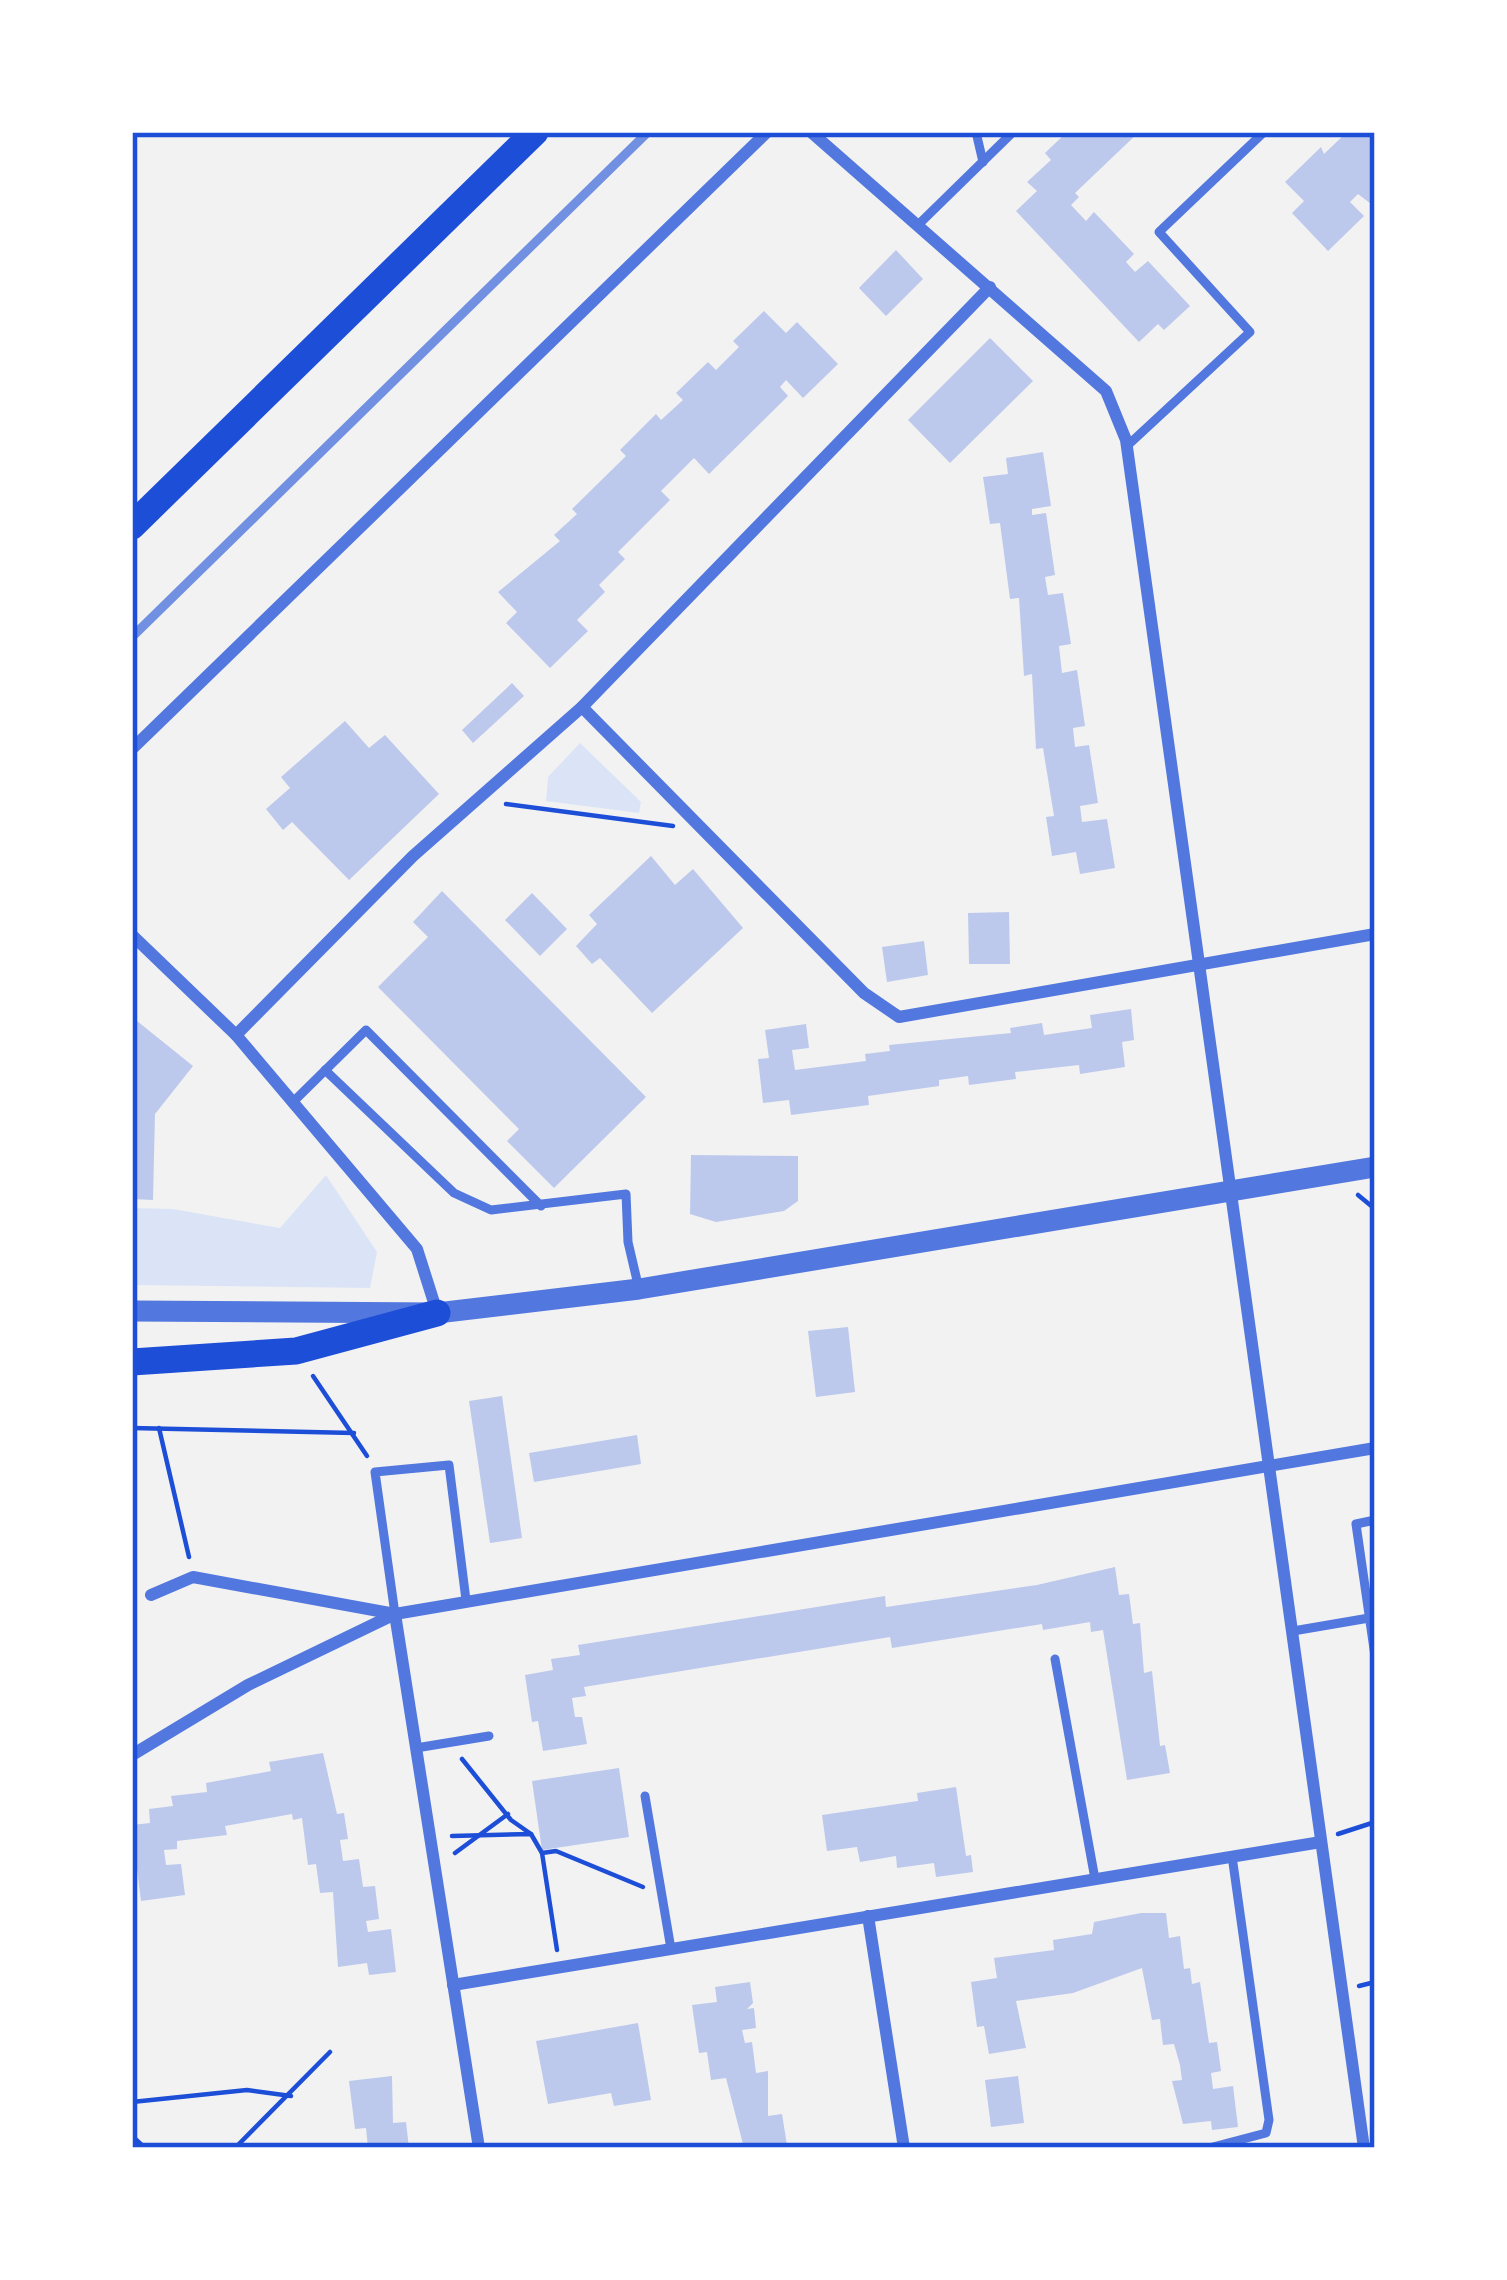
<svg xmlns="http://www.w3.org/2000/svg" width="1507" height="2280" font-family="'Source Serif 4',serif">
  <rect width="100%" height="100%" fill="#f2f2f2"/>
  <g fill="#dbe4f7">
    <path d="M580,743L641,802L639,813L546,801L548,777Z"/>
    <path d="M326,1175L377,1252L370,1288L132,1285V1208L173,1209L280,1228Z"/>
  </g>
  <g fill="#bdc9ec">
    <path d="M1067,132H1139L1075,193L1079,197L1071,205L1086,221L1094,212L1134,254L1126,262L1135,272L1148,261L1190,306L1164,330L1158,324L1139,342L1016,211L1037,191L1027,182L1051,160L1045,153Z"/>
    <path d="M1347,132H1375V207L1358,194L1350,202L1364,216L1328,251L1292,213L1304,201L1285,182L1321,147L1324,154Z"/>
    <path d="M896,250L923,279L886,316L859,288Z"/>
    <path d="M764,311L786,333L797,322L838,364L803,398L786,380L780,387L788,396L709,474L694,458L661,491L670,500L618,552L625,559L599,585L605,592L577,620L588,631L550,668L506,623L517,612L498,592L560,541L554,535L577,514L572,509L626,456L620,450L656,414L661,420L683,400L676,393L708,362L716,370L739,347L733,341Z"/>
    <path d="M990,338L1033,381L950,463L908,420Z"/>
    <path d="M1043,452L1051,506L1032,509V515L1046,513L1055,575L1045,577L1048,595L1063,593L1071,644L1059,646L1062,673L1077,670L1085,726L1073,728L1075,747L1089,745L1098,803L1080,806L1082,822L1107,819L1115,868L1080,874L1076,852L1052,856L1046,817L1054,816L1043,748L1036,749L1032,674L1024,676L1019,598L1010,599L1000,523L990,524L983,477L1008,474L1006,458Z"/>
    <path d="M512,683L524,696L473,743L462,730Z"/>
    <path d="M345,721L369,748L385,735L439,794L349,880L292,822L283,830L266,809L290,788L281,777Z"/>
    <path d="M651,856L675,885L693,869L743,928L652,1013L600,958L592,964L576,946L597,924L589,915Z"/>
    <path d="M442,891L646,1097L554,1188L507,1141L519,1129L378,987L428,937L413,922Z"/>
    <path d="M532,893L567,929L540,956L505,920Z"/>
    <path d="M1009,912L1010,964H969L968,913Z"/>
    <path d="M924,941L928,975L887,982L882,947Z"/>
    <path d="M1131,1009L1134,1040L1122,1042L1125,1067L1080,1074L1079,1065L1015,1072L1016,1079L969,1085L968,1076L939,1080V1086L868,1096L869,1105L791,1115L789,1100L763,1103L758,1059L769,1058L765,1030L806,1024L809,1048L792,1050L795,1070L866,1061L865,1054L890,1051L889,1045L1011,1033L1010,1028L1042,1023L1044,1035L1092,1028L1090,1015Z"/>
    <path d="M132,1017L193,1066L155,1114L153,1200L132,1199Z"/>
    <path d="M691,1155L798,1156V1201L784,1211L716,1222L690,1214Z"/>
    <path d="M848,1327L855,1392L816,1397L808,1331Z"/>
    <path d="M502,1396L522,1538L490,1543L469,1401Z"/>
    <path d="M637,1435L641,1464L534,1482L529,1453Z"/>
    <path d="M1115,1567L1119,1595L1129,1594L1133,1624L1140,1623L1144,1673L1152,1671L1160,1746L1165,1745L1170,1773L1127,1780L1103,1630L1091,1632L1090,1622L1043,1630L1042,1624L892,1648L890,1637L584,1687L586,1696L572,1698L575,1717H582L587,1744L543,1751L538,1721L532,1722L525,1675L553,1670L551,1659L580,1655L578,1645L885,1596L886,1607L1037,1585Z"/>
    <path d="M323,1753L337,1814L344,1813L348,1839L340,1840L343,1861L359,1859L363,1887L375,1886L379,1919L366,1921L368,1932L391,1929L396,1972L369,1975L367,1963L338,1967L333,1892L320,1893L316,1864L308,1865L302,1818L293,1820L292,1814L225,1826L227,1835L177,1841V1849L164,1850L166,1865L181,1864L185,1895L141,1901L137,1869L132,1870V1825L150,1823L149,1809L173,1806L171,1796L207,1792L206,1783L271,1771L269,1762Z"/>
    <path d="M619,1768L629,1837L542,1850L532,1781Z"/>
    <path d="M956,1787L966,1856L971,1855L973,1872L936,1877L934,1863L897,1868L896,1856L860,1862L857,1847L827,1851L822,1815L918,1801L917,1793Z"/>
    <path d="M1141,1913H1166L1169,1938L1180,1936L1184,1969L1190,1968L1192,1984L1200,1982L1209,2043L1217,2042L1221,2071L1211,2073L1213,2089L1233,2086L1238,2127L1212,2130L1211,2121L1183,2124L1172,2081L1182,2080L1180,2065L1174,2044L1163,2045L1160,2019L1152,2020L1142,1968L1073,1993L1016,2001L1026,2048L989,2054L984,2026L977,2027L971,1982L997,1978L994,1958L1054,1950L1053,1940L1092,1934L1094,1922Z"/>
    <path d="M750,1982L753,2003L747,2009L754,2008L756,2028L742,2030L745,2043L752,2042L756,2073L768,2071V2116L782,2114L787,2145L776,2148H744L726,2078L711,2080L707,2052L699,2053L692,2005L717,2002L715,1987Z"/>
    <path d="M638,2023L651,2100L614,2106L611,2093L548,2104L536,2041Z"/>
    <path d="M392,2076L393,2123L406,2122L409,2148H368L366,2128L355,2129L349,2081Z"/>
    <path d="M1018,2076L1024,2123L991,2127L985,2080Z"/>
  </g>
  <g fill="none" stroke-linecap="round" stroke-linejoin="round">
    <g stroke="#1d4ed8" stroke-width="4.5">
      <path d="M506,804L673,826"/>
      <path d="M1358,1195L1375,1209"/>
      <path d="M313,1376L367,1456"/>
      <path d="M132,1428L354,1433"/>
      <path d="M159,1428L189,1557"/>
      <path d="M462,1759L511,1820L531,1834"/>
      <path d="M1338,1834L1375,1822"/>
      <path d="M452,1836L531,1834L542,1853L557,1950"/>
      <path d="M455,1853L508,1814"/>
      <path d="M542,1853L556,1851L643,1887"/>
      <path d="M1359,1986L1375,1982"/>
      <path d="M132,2102L247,2090L291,2096"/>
      <path d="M132,2136L145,2148"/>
      <path d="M235,2148L330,2052"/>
    </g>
    <g stroke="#5277de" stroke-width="9">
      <path d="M976,132L983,162"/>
      <path d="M919,224L1013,132"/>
      <path d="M1127,446L1250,332L1159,232L1264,132"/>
      <path d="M325,1070L454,1193L491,1210L626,1194L628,1242L639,1289"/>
      <path d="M292,1103L366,1030L541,1206"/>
      <path d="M1375,1520L1356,1524L1375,1656"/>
      <path d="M395,1614L375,1472L449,1465L466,1600"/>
      <path d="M1293,1631L1375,1617"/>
      <path d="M1055,1659L1095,1879"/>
      <path d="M416,1748L489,1736"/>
      <path d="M645,1796L671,1949"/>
      <path d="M1209,2148L1266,2133L1269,2120L1232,1856"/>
    </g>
    <g stroke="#5277de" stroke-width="12">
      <path d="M811,132L1106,391L1126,440L1364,2148"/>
      <path d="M990,287L582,707L864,993L899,1017L1375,934"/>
      <path d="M132,749L767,132"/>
      <path d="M132,935L236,1035L417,1249L437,1312"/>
      <path d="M236,1035L413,856L582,707"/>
      <path d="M151,1595L193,1577L395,1614L479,2148"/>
      <path d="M132,1755L248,1685L395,1614L1375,1448"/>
      <path d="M868,1916L904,2148"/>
      <path d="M453,1985L1321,1842"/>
    </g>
    <path stroke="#5277de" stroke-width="21" d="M132,1311L437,1313L639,1289L1375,1167"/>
    <g stroke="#1d4ed8" stroke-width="27">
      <path d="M132,526L535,132"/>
      <path d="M132,1362L296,1351L437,1313"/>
    </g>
    <path stroke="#7290e2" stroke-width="9" d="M132,637L648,132"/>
  </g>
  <rect width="1507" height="2280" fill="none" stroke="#ffffff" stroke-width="270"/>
  <rect x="135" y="135" width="1237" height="2010" fill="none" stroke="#1d4ed8" stroke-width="4.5"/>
</svg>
